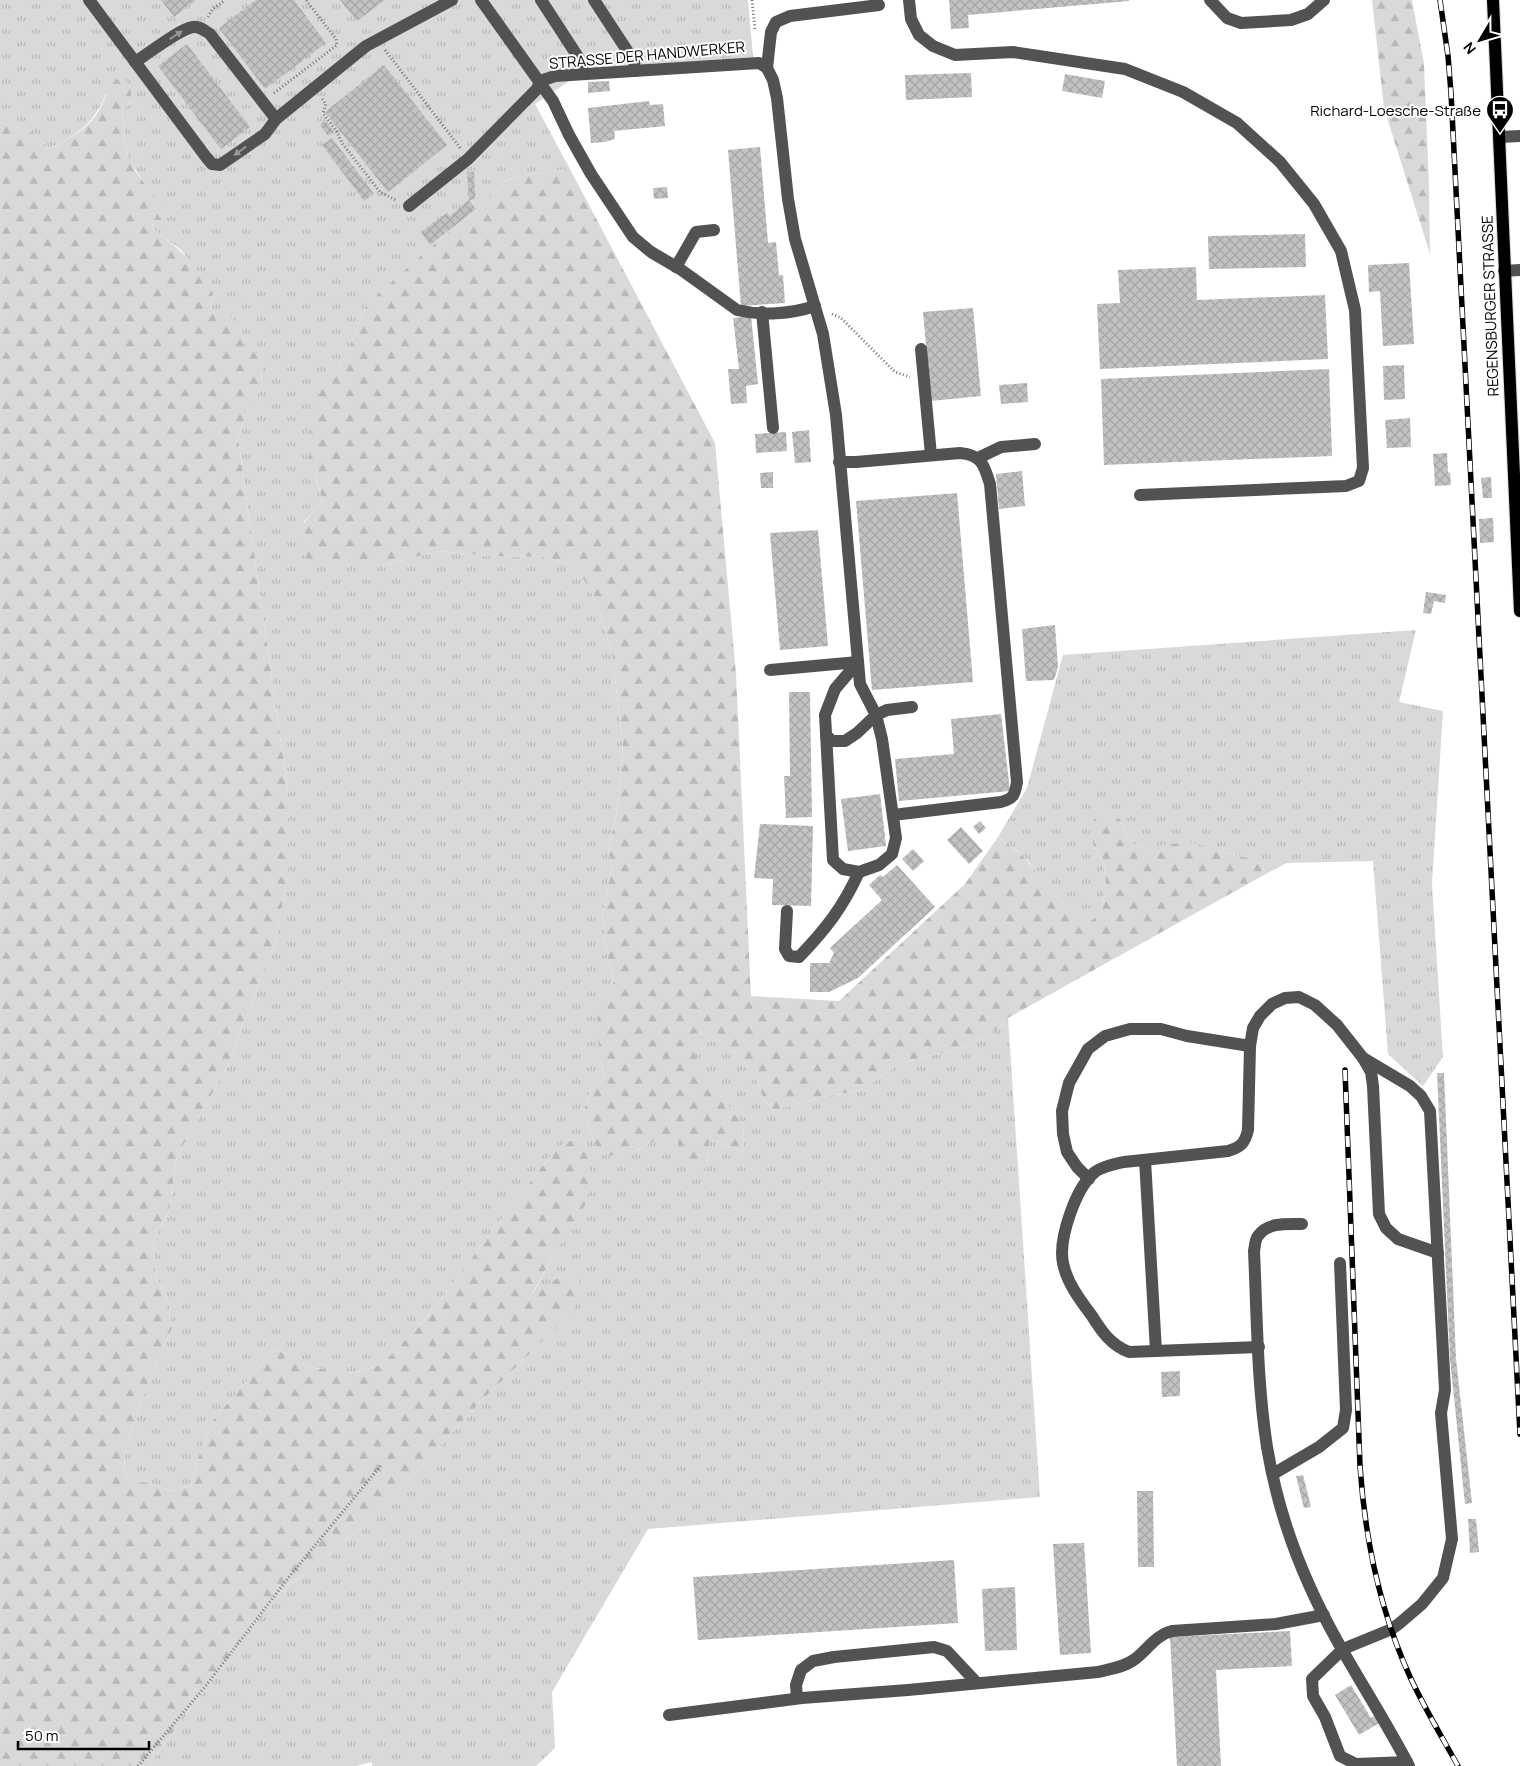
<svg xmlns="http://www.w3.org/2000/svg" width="1520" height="1766" font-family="Manrope,sans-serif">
  <defs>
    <pattern id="grass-tufts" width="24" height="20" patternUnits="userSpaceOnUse" patternTransform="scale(1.25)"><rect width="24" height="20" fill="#d9d9d9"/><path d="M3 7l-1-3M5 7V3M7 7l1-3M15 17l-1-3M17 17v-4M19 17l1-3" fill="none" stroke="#b8b8b8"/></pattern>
    <pattern id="forest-firs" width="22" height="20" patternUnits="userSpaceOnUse" patternTransform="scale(1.25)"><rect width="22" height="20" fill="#d9d9d9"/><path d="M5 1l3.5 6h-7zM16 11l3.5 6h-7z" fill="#b8b8b8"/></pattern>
    <pattern id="building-cross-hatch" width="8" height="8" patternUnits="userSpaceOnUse" patternTransform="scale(1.25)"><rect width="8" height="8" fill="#c2c2c2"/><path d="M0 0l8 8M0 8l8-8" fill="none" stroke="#a5a5a5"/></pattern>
  </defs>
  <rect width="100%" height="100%" fill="#fff"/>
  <g fill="url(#grass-tufts)">
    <path d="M0,0H748L754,67L571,80L535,104L571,171L556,170L508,179L498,191L489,196L480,208L427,250L367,304L349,348L336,371L321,384L315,478L323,500L304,522L315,564H387L439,551L488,556L543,557L570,564L581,575L597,602L612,653L623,746L616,816L608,850L612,869L602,916L607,955L614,982L601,999V1060L604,1079L590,1091L583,1113L596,1146L603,1155L637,1151L664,1135L674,1136L677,1144L704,1176L710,1140L744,1151L743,1125L710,1082L690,1046L695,1033L709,1034L741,1057L755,1076L764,1100L774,1110L821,1097L859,1091L898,1065L931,1055L955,1051L994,1032L1008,1018L1040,1497L648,1529L552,1692L555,1748L536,1766H372V1762L356,1766H148L221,1668L243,1636L278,1595L376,1516L483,1399L571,1314L566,1273L532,1295L555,1253L572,1139L556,1149L511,1206L430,1314L382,1364L355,1373L307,1367L288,1354L275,1350L256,1370L214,1419L198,1458L190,1486L170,1491L148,1483L128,1479L124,1469L126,1446L148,1383L172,1328L168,1300L156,1276L153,1243L169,1211L177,1156L227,1067L274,945L288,878V792L238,438L248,412L262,386L261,361L229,315L215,314L211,309L213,293L181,250L152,228L158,202L129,161L125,141L122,112L131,100L106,94C94,123 77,136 49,149L33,132L0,122Z"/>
    <path d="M1416,630L1399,702L1443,711L1432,884L1443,1057L1423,1086L1388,1054L1373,861L1287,863L1264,875L1263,864L1248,858L1223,852L1153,847L1138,848L1126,836L1120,819L1094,846L1104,864L1106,887L1101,913L1088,923L1071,913L1048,888L1028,861L1015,849L998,837L1027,788L1063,655Z"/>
  </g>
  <g fill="url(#forest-firs)">
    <path d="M1372,0H1412L1424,64L1429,186L1430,254L1384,108Z"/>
    <path d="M116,79L124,80L131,86V100L122,112C124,127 124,144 129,159C136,180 164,196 163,220H154L152,228C179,248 196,264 213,293L211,309L215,314H229L261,361L262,386L248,412L238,438L288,792V878L274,945L227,1067L177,1156L169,1211L153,1243L156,1276L168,1300L172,1328L148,1383L126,1446L124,1469L128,1479L148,1483L170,1491L190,1486L198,1458L214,1419L256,1370L275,1350L288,1354L307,1367L355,1373L382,1364L430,1314L511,1206L556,1149L573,1139L586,1150L592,1181L585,1205L555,1253L532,1294L566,1273L574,1276L584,1288L571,1314L483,1399L376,1516L278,1595L243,1636L221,1668L148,1766H0V122L33,132L49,149C69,140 90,128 101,107C105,98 109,89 116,79Z"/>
    <path d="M556,170L571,171L715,443L736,674L751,996L839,1001L965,884L998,837C1009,845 1020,852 1028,862C1049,886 1060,908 1088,923L1101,913L1106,887L1104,864L1094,846L1090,827L1096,817L1108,811L1120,819L1126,836L1138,848L1189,842L1223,852L1248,858L1263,864L1264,875L1008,1018L994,1032L955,1051L931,1055L898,1065L859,1091L821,1097L774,1110L764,1100L755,1076L741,1057L709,1034L695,1033L691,1047L710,1082L743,1125L744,1151L710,1140L704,1177L692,1171L684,1159L674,1136C660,1135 650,1144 638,1150C626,1155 615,1156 603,1155L596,1146L583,1113L590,1091L604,1079L596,1027L601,999L614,982L607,955L602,916L612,869L608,850L616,816L623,746L612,653L597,602L581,575L570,564L543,557L488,556L439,551L387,564H315C311,561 306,557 303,553C289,535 312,513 323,500L309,460L312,408L321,384L336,371L349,348L367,304L427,250L480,208L489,196L498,191L508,179Z"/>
  </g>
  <g fill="url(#building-cross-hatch)">
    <path d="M161,0H196L174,17Z"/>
    <path d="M256,0H294L326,43L265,89L219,28Z"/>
    <path d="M340,0H385L357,21Z"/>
    <path d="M949,0H1129V1L968,15L969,28L951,29Z"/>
    <path d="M187,44L250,127L221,149L158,66Z"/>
    <path d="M384,65L447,145L388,192L325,112Z"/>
    <path d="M971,73L972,97L906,100L905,75Z"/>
    <path d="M1065,74L1105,81L1102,98L1062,91Z"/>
    <path d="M609,81L610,91L588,93V82Z"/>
    <path d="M649,101L650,105L663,104L665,126L614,131L615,139L605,142L591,143L588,108Z"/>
    <path d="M325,120L334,132L328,136L320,125Z"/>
    <path d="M332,138L374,194L364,201L322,145Z"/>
    <path d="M760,147L768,243L776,242L779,275H783L785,303L741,306L728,150Z"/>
    <path d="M467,172H474L475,199L469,200Z"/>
    <path d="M667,187L668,198L654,199L653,188Z"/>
    <path d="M469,200L476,209L430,245L421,232L447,213L450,216Z"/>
    <path d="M1305,234L1306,267L1209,269L1208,236Z"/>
    <path d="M1409,263L1414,344L1383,346L1380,291L1369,292L1368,265Z"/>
    <path d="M1196,267L1197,300L1325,295L1328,359L1100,369L1097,304L1120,303L1118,270Z"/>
    <path d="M973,308L981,396L931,401L923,312Z"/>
    <path d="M751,316L758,384L746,386L747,403L731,404L728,369H739L733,318Z"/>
    <path d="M1404,365L1405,399L1384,400L1383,366Z"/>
    <path d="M1329,369L1332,456L1104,465L1101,379Z"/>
    <path d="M1027,383L1028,402L1001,404L999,385Z"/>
    <path d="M1410,418L1411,447L1387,448L1385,420Z"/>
    <path d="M809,430L811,462L795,463L792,432Z"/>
    <path d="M786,432L787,451L756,453L755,434Z"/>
    <path d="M1447,453L1448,473L1450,472L1451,485L1435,486L1433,454Z"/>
    <path d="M1022,471L1025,506L999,509L996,474Z"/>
    <path d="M773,472V488H761L760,473Z"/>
    <path d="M1491,477L1492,498H1483L1481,478Z"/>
    <path d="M957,493L973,682L872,690L856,501Z"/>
    <path d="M1493,518L1494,542L1480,543L1479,519Z"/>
    <path d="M818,530L828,646L780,650L770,533Z"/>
    <path d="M1426,592L1446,595L1445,603L1434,601L1431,614L1423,613Z"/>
    <path d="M1055,625L1058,667L1054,680L1026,681L1022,629Z"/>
    <path d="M789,692H810L812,817L786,818L784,776H790Z"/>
    <path d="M1001,714L1010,791L899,801L895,759L954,754L951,719Z"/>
    <path d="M880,794L886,846L848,851L841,799Z"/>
    <path d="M980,821L986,828L979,834L973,827Z"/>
    <path d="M760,824L813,826L811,906L772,905L773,879L754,878Z"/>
    <path d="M961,827L983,851L969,864L947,840Z"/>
    <path d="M913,849L924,861L913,871L902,859Z"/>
    <path d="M897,865L935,907L858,978L829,992H810V963H829L834,953L830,948L882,900L869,885L880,875L883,877Z"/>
    <path d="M1437,1073H1444L1456,1359L1472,1503L1465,1504L1450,1359Z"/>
    <path d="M1180,1371V1396L1162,1397L1161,1372Z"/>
    <path d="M1303,1475L1311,1507L1304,1508L1296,1476Z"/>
    <path d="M1137,1491H1153L1154,1567H1138Z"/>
    <path d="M1468,1519H1476L1479,1552L1470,1553Z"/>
    <path d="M1084,1543L1091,1653L1060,1655L1053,1544Z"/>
    <path d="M954,1560L958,1623L698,1640L693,1577Z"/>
    <path d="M1015,1587L1017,1650L985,1651L982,1589Z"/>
    <path d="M1290,1631L1292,1666L1216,1670L1221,1766H1177L1170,1637Z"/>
    <path d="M1351,1685L1371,1718L1375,1716L1379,1723L1359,1735L1335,1695Z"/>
  </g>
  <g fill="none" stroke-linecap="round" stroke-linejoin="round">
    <defs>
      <path id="major" d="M1493,0L1520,611"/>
    </defs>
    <use href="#major" stroke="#dbdbdb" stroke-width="14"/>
    <g stroke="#747474" stroke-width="3" stroke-dasharray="1 2.5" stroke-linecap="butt">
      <path d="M752,0L755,30"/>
      <path d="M208,17L212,10L225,0"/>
      <path d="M385,50L461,149"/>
      <path d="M274,93L337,45L336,39L306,0"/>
      <path d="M322,99L326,104L323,113L337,132L342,143L380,192L396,200"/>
      <path d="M832,314L841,318L895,372L910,377"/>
      <path d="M138,1766L204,1688L289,1577L382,1464"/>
    </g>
    <g stroke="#525252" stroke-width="12">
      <path d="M89,0L206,157L212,164L220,165L265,134L276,119L366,46L452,0"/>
      <path d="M481,0L553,101L569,135L591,174L633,237L651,252L680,269L737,310C762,316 791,314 815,306"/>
      <path d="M541,0L582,63L583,74"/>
      <path d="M594,0L634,61L635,71"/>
      <path d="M909,0L911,19L919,35L933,46L955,55L1013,52L1125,69L1183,92L1237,123L1280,162L1314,204L1341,251L1355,310L1363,468L1359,481L1346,486L1140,495"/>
      <path d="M1210,0L1227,18L1241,23L1291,20L1308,14L1324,0"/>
      <path d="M135,62C148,54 179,29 193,27C200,26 205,31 210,34L276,119"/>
      <path d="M540,81L555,76L759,63L767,68"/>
      <path d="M1500,137L1520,136"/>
      <path d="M409,206L468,159L537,89L540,81"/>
      <path d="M676,267L696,232L714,230"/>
      <path d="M1504,271L1520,270"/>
      <path d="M762,312L773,428"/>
      <path d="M921,349L931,455"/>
      <path d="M978,458L1001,447L1035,444"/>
      <path d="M839,462H856L960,453C982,455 984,465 990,484L1017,782C1015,794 1014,799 1001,802L893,815"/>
      <path d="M858,662L835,689L825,715L833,860L843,869L859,872L879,865L892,854L896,838L882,739L876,715L860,684L836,415L823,334L795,239L788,199L777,98L773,80L767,68L771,32L776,22L790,16L879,5"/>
      <path d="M770,670L858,662"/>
      <path d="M826,735L832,741H845L857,733L876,715L887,710L912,707"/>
      <path d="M787,911L785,949L789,956L799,957C826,929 843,907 859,872"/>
      <path d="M1363,1058L1410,1086L1421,1096L1430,1111L1445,1390L1441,1413L1452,1539L1443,1578L1422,1604L1401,1622L1392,1629L1343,1649L1312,1679L1313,1696L1325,1717L1340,1756L1356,1764L1407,1762"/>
      <path d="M1145,1160L1156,1351"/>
      <path d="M1089,1179L1077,1167L1067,1152L1063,1134L1062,1111L1069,1083L1088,1049L1105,1036L1130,1029H1161L1187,1036L1250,1046"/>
      <path d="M1302,1224C1288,1224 1267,1222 1258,1236C1255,1239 1255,1247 1254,1251C1257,1316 1257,1382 1267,1447C1275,1495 1290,1543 1310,1587C1338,1650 1378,1706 1409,1766"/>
      <path d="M1259,1347L1129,1352C1111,1345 1102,1332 1092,1316C1080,1300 1067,1283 1063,1263C1058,1239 1076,1187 1095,1172C1103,1166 1115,1164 1124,1162L1228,1151C1241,1147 1245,1143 1248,1130L1250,1046L1253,1028L1260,1016L1272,1004L1285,998L1299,997L1315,1005L1337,1025L1363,1058L1371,1072L1373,1086L1379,1214L1386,1228L1398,1239L1438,1253"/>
      <path d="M1273,1474L1319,1447L1343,1428L1346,1410L1340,1263"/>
      <path d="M797,1698L796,1685L801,1670L813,1661L834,1657L934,1647L947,1651L977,1683"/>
      <path d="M669,1715L802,1698L908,1690L1098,1672C1110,1669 1125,1667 1135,1659C1148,1649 1156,1635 1172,1631L1276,1624L1324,1615"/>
    </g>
    <use href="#major" stroke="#000" stroke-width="12"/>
    <defs>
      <g id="rail">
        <path d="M1440,0L1448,56L1451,93L1520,1434"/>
        <path d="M1345,1070L1360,1466C1365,1540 1380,1612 1411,1679C1425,1709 1442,1737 1458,1766"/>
      </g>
    </defs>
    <use href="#rail" stroke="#000" stroke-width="5.5"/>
    <use href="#rail" stroke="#fff" stroke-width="4" stroke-dasharray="11" stroke-linecap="butt"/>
  </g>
  <defs><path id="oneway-solid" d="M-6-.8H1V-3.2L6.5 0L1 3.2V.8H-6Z" transform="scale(1.25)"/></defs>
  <g fill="#979797">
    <use href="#oneway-solid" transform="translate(176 35) rotate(-33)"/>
    <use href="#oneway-solid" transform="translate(240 151) rotate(144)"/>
  </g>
  <defs>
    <symbol id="bus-pin" viewBox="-11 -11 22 30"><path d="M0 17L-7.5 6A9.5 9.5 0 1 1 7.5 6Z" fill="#000" stroke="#fff"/><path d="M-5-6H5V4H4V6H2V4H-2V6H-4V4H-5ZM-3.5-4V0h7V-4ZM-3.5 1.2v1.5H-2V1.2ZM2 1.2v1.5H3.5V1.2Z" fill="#fff"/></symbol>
  </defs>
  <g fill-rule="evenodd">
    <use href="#bus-pin" x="1484" y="94" width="32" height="43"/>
  </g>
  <g text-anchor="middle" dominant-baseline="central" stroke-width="4" stroke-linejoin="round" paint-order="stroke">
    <g font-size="15" fill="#000" stroke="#fff">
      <text transform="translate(647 55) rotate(-5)">STRASSE DER HANDWERKER</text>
      <text transform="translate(1490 306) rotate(-92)">REGENSBURGER STRASSE</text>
    </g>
    <g font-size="15" fill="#000" stroke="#fff" text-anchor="end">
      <text x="1481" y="110">Richard-Loesche-Straße</text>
    </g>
  </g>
  <g transform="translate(1480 40) rotate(232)" stroke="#ffffff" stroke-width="4" paint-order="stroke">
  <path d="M0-4L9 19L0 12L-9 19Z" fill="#000000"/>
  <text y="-8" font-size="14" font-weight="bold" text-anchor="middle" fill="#000000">N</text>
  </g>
  <path d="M18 1741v8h131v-8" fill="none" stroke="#000000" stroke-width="2.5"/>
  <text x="25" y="1741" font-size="15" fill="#000000" stroke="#ffffff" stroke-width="4" paint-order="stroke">50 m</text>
</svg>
